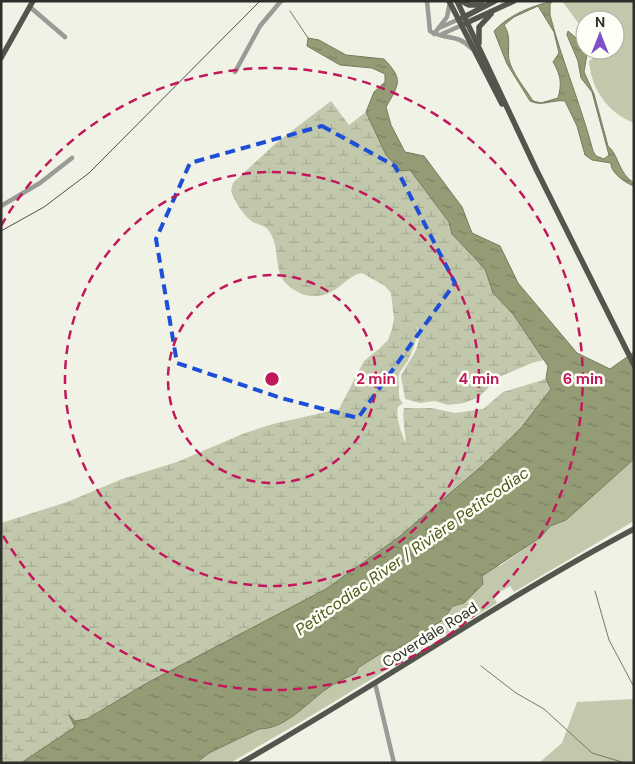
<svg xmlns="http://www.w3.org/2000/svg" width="635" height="764" font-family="'DM Sans',sans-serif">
  <defs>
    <pattern id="wetland-marsh" width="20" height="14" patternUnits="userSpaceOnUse" patternTransform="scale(1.25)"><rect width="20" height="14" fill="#c2c8ac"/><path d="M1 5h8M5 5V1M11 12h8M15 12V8" fill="none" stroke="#a7ac94"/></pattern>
    <pattern id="water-ripples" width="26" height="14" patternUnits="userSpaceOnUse" patternTransform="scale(1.25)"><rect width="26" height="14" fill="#949c75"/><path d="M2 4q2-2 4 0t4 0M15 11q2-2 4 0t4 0" fill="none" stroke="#798060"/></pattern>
  </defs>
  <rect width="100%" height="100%" fill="#eff2e5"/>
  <g fill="#c2c8ac">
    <path d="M562,1H634V123C608,113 591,89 589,61L596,56V50H615V20H585V32Z"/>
    <path d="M634,459V521L514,592L510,586L493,596L497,603L304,720L230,763H196L209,753L259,729C285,728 306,704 325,690C334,683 346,678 356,673L358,669L386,650L394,651L443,620L454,606L464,603L483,584L482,576L495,565L500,566L541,537L550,526L566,520Z"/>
    <path d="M634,699V763H539L562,743L577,702Z"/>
  </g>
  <path fill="url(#wetland-marsh)" d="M331,101L349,125L366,112L386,155L401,171L410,170L449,222L452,234L485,269L493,293L513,314L544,360L532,363L499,377L479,397L464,403L448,405L435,401L420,403L405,399L401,376C410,357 423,349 418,325C417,336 415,346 410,356C403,373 397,366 399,388C399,395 398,398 403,403L398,407C395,415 402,437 407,445C405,438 402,413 404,408H431L455,413L483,409L503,392L546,379L552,389L521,428L484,464L399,537L326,589L147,683L87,719L75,721L70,716L76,727L21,763H1V523L67,502L122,479L177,462L245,433L273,424L339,409L364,361L380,348L388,340L392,329L394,318L391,293L385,286L362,273C347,276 340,290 326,294C318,297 307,297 300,293C267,278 284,253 269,231C265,225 258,225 253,222C244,217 234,200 231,191L233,183L276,143Z"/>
  <g fill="url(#water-ripples)" stroke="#757b5e" fill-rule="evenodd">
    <path d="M553,1L550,4V15C562,61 581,105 593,151L596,156L604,159L609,155L592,92L581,78L578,61L567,35L568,31L583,44L587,54L584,72L594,94L608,146C619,155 618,173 634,183V186C625,183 610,172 611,163L592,160L585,155L577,126L565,101C553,99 542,107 530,101L507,64L494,31C510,14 532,6 553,1ZM538,6L554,32L559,53L553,62C561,75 562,84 558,98L541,103L533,101C525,88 513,75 509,60C507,48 512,37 504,25L514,17Z"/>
    <path d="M308,38L319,40L346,55L384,59C403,79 400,83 386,107L391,125L405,152L424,156L462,207L472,233L500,246L518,283L577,353L610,369L634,352V459L566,520L550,526L541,537L482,576L483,584L464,603L453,606L443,620L394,651L386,650L358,668L356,673C346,678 334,683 325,690C306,704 285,729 259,729L209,753L196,763H21L75,727L69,715L75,721L87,719L147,683L326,589L399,537L484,464L521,428L551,389L546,379L548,366L513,314L493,293L485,269L452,234L449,222L410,170L401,171L386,155L366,112L374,92L385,82V74L372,68L340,65L307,46Z"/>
  </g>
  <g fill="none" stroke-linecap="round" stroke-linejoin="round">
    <g stroke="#757b5e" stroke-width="1">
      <path d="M290,11L308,38"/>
      <path d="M595,591L609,640L634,687"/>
      <path d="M481,666L516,693L544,709L592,753L625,763"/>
    </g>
    <g stroke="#9a9b96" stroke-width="4.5">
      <path d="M427,1L430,31C443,40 457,33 471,48"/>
      <path d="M30,7L65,37"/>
      <path d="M439,28L457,20"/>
      <path d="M434,34L447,17L450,2"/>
      <path d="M442,34L460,26"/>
      <path d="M235,72L260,26L281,1"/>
      <path d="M1,206L40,183L72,158"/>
      <path d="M375,683L394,763"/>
    </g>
    <g stroke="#54564d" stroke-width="5.5">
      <path d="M449,1L502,104"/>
      <path d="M457,1L536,169L634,365"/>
      <path d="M461,1L469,5H483"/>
      <path d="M462,18L495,1"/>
      <path d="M464,24L514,1"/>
      <path d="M479,43V27L491,14"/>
      <path d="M1,58L33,1"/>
      <path d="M241,763C373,688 499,601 634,529"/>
    </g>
    <path stroke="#4e5049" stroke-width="1" d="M1,231L44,207L89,173L260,1"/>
  </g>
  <path fill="none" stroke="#1d4ed8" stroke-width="4" stroke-dasharray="10 6" stroke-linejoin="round" d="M322,126L395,166L455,283L358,418L281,398L177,363L156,239L190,163Z"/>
  <g fill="none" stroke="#c2185b" stroke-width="2.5" stroke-dasharray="9 6">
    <circle cx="272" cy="379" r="104"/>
    <circle cx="272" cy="379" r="207"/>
    <path d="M1 226A311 311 0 1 1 1 532"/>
  </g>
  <g text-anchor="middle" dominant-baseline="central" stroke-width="5" stroke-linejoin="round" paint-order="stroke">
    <g font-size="15" fill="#2e2f2a" stroke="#fdfff7">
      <text transform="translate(430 635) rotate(-32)">Coverdale Road</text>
    </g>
    <g font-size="16" font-style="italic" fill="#4f591b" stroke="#fdfff7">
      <text transform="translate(412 551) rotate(-35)">Petitcodiac River / Rivière Petitcodiac</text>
    </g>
  </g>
  <circle cx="272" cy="379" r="8" fill="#c2185b" stroke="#fdfff7" stroke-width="2.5"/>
  <g font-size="15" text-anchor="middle" font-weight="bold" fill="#c2185b" stroke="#fdfff7" stroke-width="5" stroke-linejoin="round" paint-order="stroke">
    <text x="376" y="384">2 min</text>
    <text x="479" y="384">4 min</text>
    <text x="583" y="384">6 min</text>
  </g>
  <rect width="635" height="764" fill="none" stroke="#2e2f2a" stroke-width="5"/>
  <g transform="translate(600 35)"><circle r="24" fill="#fdfff7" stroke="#aaaca5"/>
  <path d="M0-4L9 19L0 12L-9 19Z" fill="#7f51c9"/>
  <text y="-8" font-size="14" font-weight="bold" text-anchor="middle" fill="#2e2f2a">N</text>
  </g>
</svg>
